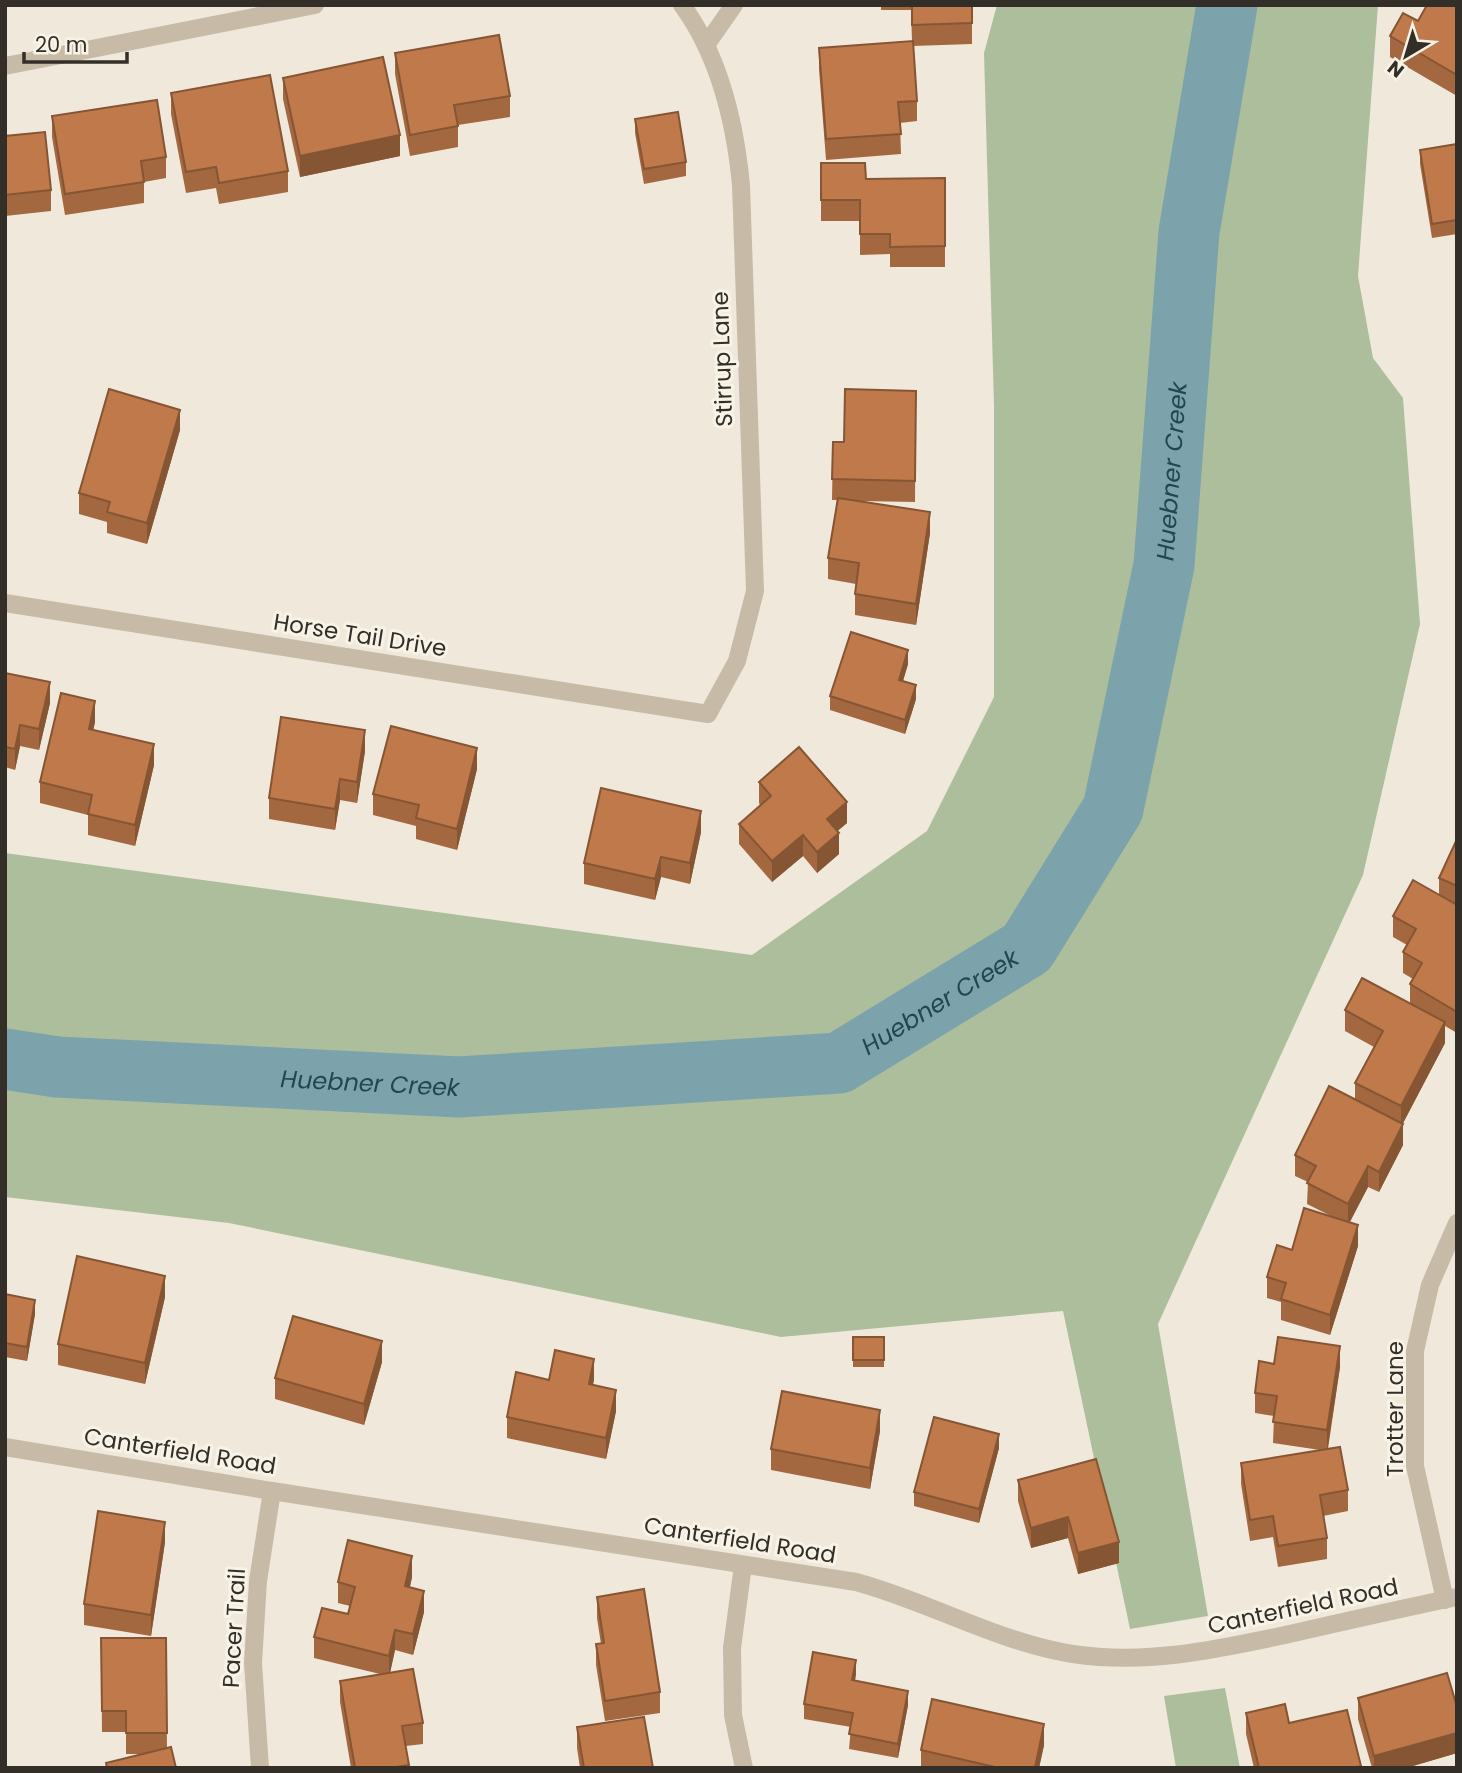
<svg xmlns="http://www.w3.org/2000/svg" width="1462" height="1773" font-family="Poppins,sans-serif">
  <rect width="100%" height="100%" fill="#f0e9db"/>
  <g fill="#adbe9c">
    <path d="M997,5H1378L1358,276L1373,358L1403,398L1420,624L1363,875L1158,1324L1208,1616L1130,1629L1063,1311L781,1337L229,1223L5,1197V853L752,955L927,831L994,697V406L984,53Z"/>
    <path d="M1225,1688L1240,1768H1176L1164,1696Z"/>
  </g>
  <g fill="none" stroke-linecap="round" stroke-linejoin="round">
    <path stroke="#7ca2ab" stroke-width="61" id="s1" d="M5,1059L57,1067L459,1087L839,1063L1027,948L1113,809L1164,565L1189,232L1227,5"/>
    <g stroke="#c7bba8" stroke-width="18">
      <path d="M706,45L734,5"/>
      <path d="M5,66L315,5"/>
      <path d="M5,603L708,714L737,661L755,591L741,185C735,122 720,57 682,5"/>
      <path d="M5,1447L272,1491L856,1582C930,1602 997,1642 1073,1654C1146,1665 1214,1650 1285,1635C1342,1622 1399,1609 1457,1597"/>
      <path d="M743,1565L732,1648L733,1715L744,1768"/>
      <path d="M1445,1600L1415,1466V1351L1430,1285L1457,1223"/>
      <path d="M260,1768L253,1663L258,1581L272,1491"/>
    </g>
  </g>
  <g fill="#a46840">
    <path d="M881,5H972V44L913,46L917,101V121L900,123L901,154L826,160L819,69V48L912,41L911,10H881Z"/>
    <path d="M1457,5V96L1390,57V36L1418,21Z"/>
    <path d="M395,53L510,96V117L458,125V147L410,156L395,74Z"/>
    <path d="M283,78L400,156L300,177L283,99Z"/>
    <path d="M171,93L288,171V192L219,204L216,188L186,193L171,114Z"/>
    <path d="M52,116L166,157V178L144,182V203L65,215L52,137Z"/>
    <path d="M635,119L686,162V176L644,184L635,133Z"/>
    <path d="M5,136L51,190V211L5,216Z"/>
    <path d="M1457,144V234L1432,238L1420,164V150Z"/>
    <path d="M821,163L866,179L945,178V267H890V254L860,255V221H821Z"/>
    <path d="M916,391L915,502L860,501L930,533L916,625L855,615V594L856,584L828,579V558L837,500H832L833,442H844Z"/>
    <path d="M180,430L147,544L107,533V522L79,514V493Z"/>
    <path d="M908,664L903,681L916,699L905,734L830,710V696Z"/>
    <path d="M5,673L50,703L39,750L20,746L15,770L5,767Z"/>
    <path d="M95,722L93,730L154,765L135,846L88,835V815L40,803V782Z"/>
    <path d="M365,751L357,803L340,800L335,830L269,819V798Z"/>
    <path d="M477,769L457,850L416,839V826L373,815V794Z"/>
    <path d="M759,782L847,823L837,831L839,854L817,873L803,856L772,882L739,844V824L760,805L759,803Z"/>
    <path d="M701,832L690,884L661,877L655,900L584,884V863Z"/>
    <path d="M1457,839V1033L1445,1026V1043L1403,1123V1145L1379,1192L1368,1187L1350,1222L1358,1246L1330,1335L1281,1320V1302L1267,1298V1277L1292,1250L1333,1217L1307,1204L1308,1182L1295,1176V1155L1355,1099V1083L1374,1047L1345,1031V1010L1410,1003V984L1413,979L1403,973V952L1407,945L1393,937V916L1439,895V878Z"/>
    <path d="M5,1294L35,1314L27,1361L5,1357Z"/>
    <path d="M165,1297L145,1384L58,1365V1344Z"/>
    <rect x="853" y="1337" width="31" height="30"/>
    <path d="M382,1362L364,1425L275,1399V1378Z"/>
    <path d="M1274,1364L1340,1367L1328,1449L1348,1490V1511L1323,1516L1327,1538V1559L1278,1567L1273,1537L1250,1541L1241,1484V1463L1320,1450L1273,1443L1274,1416L1255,1413V1393Z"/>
    <path d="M549,1380H594L592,1385L616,1411L606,1459L507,1438V1417Z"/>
    <path d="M880,1431L870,1489L771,1470V1449Z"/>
    <path d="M999,1448L979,1523L914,1506V1492Z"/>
    <path d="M1096,1459L1119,1563L1078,1574L1068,1538L1031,1548L1018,1501V1480Z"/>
    <path d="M165,1542L151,1636L84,1625V1604Z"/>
    <path d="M412,1577L410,1587L424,1612L413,1655L395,1650L390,1673L423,1723V1744L406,1746L409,1768H351L340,1702V1681L380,1674L314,1658V1637L348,1614L350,1606L338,1603V1582Z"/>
    <path d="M597,1597L660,1692V1713L605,1721L596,1665V1644H601L597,1618Z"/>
    <path d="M101,1638H166L167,1748L176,1768H106V1763L143,1754H126V1732H102Z"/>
    <path d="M856,1674L855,1681L908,1705L898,1758L849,1749L851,1727L804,1719V1704Z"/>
    <path d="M1358,1698L1457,1707V1753L1406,1768H1372L1358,1719Z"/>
    <path d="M1246,1713L1289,1723L1361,1768H1254L1246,1734Z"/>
    <path d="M577,1727L653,1768H580L577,1748Z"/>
    <path d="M1044,1745L1039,1768H921V1750Z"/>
  </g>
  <g fill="#865534">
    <path d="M400,135V156L300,177V156Z"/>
    <path d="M180,410V430L147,544V523Z"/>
    <path d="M930,512V533L916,625V604Z"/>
    <path d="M908,650V664L899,694V680Z"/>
    <path d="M50,682V703L39,750V729Z"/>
    <path d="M916,685V699L905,734V720Z"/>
    <path d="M95,701V722L89,750V729Z"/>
    <path d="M20,725V746L15,770V749Z"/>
    <path d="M365,730V751L357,803V782Z"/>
    <path d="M154,744V765L135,846V825Z"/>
    <path d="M477,748V769L457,850V829Z"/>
    <path d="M340,779V800L335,830V809Z"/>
    <path d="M847,802V823L827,840V819Z"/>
    <path d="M701,811V832L690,884V863Z"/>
    <path d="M839,833V854L817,873V852Z"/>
    <path d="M803,835V856L772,882V861Z"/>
    <path d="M661,857V877L655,900V879Z"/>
    <path d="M1445,1022V1043L1401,1127V1106Z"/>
    <path d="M1403,1124V1145L1379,1192V1172Z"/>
    <path d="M1368,1166V1187L1348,1225V1204Z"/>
    <path d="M1358,1225V1246L1330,1335V1315Z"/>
    <path d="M165,1276V1297L145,1384V1363Z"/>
    <path d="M35,1300V1314L27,1361V1347Z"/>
    <path d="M382,1341V1362L364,1425V1404Z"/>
    <path d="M1340,1346V1367L1327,1451V1430Z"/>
    <path d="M594,1359V1380L589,1405V1384Z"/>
    <path d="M616,1390V1411L606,1459V1438Z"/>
    <path d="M880,1410V1431L870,1489V1468Z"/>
    <path d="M999,1434V1448L979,1523V1509Z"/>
    <path d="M1068,1517V1538L1031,1548V1528Z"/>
    <path d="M165,1522V1542L151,1636V1615Z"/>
    <path d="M1119,1542V1563L1078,1574V1553Z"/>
    <path d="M412,1556V1577L405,1607V1586Z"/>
    <path d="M424,1591V1612L413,1655V1634Z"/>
    <path d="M395,1630V1650L389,1677V1656Z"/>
    <path d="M856,1660V1674L852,1694V1680Z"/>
    <path d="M908,1691V1705L898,1758V1744Z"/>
    <path d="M1044,1724V1745L1039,1768H1035Z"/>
    <path d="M1457,1733V1753L1406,1768H1374V1756Z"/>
  </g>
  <g fill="#bf794a" stroke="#865534" stroke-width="2">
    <path d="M912,5H972V23L912,25Z"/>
    <path d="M1427,5H1457V75L1390,36L1403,13L1418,21Z"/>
    <path d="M499,35L510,96L454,105L458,126L410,135L395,53Z"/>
    <path d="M913,41L917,101L898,102L901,134L826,139L819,48Z"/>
    <path d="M383,57L400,135L300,156L283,78Z"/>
    <path d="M270,75L288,171L219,183L216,167L186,172L171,93Z"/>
    <path d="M157,100L166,157L141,161L144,182L65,194L52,116Z"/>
    <path d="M678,112L686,162L644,169L635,119Z"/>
    <path d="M45,132L51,190L5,195V136Z"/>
    <path d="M1457,144V220L1432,224L1420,150Z"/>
    <path d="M821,163H865L866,179L945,178V246L890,247V234H860V200H821Z"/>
    <path d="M109,389L180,410L147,523L107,512L110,502L79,493Z"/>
    <path d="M845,389L916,391L915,481L832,479L833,442H844Z"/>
    <path d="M838,498L930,512L916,604L855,594L859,563L828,558Z"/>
    <path d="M851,632L908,650L899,680L916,685L905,720L830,696Z"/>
    <path d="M5,673L50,682L39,729L20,725L15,749L5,747Z"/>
    <path d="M61,693L95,701L89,729L154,744L135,825L88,814L92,795L40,782Z"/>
    <path d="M281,717L365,730L357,782L340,779L335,809L269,798Z"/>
    <path d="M391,726L477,748L457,829L416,818L419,805L373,794Z"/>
    <path d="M799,747L847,802L827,819L839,833L817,852L803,835L772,861L739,824L771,796L759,782Z"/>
    <path d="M601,788L701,811L690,863L661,857L655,879L584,863Z"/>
    <path d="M1457,839V886L1439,878Z"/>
    <path d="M1413,880L1457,905V1012L1410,984L1422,963L1403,952L1416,929L1393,916Z"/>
    <path d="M1362,978L1445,1022L1401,1106L1355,1083L1383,1031L1345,1010Z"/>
    <path d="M1329,1086L1403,1124L1379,1172L1368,1166L1348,1204L1307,1183L1316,1166L1295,1155Z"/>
    <path d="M1304,1208L1358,1225L1330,1315L1281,1299L1286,1283L1267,1277L1277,1245L1292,1250Z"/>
    <path d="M77,1256L165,1276L145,1363L58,1344Z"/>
    <path d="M5,1294L35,1300L27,1347L5,1343Z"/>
    <path d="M293,1316L382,1341L364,1404L275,1378Z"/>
    <rect x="853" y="1337" width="31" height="23"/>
    <path d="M1278,1337L1340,1346L1327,1430L1273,1422L1277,1396L1255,1393L1259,1361L1274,1364Z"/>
    <path d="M555,1350L594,1359L589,1384L616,1390L606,1438L507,1417L516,1372L549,1380Z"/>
    <path d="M782,1391L880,1410L870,1468L771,1449Z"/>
    <path d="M934,1417L999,1434L979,1509L914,1492Z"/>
    <path d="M1340,1447L1348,1490L1320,1495L1327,1538L1278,1546L1273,1516L1250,1520L1241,1463Z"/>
    <path d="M1096,1459L1119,1542L1078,1553L1068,1517L1031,1528L1018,1480Z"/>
    <path d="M98,1511L165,1522L151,1615L84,1604Z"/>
    <path d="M348,1540L412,1556L405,1586L424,1591L413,1634L395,1630L389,1656L314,1637L322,1608L348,1614L355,1587L338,1582Z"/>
    <path d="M644,1589L660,1692L605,1701L596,1644L604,1643L597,1597Z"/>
    <path d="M101,1638H166L167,1733H126V1711H102Z"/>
    <path d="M813,1652L856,1660L852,1680L908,1691L898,1744L849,1734L853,1713L804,1704Z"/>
    <path d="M413,1669L423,1723L402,1726L409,1765L390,1768H355L340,1681Z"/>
    <path d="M1447,1673L1457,1707V1733L1374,1756L1358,1698Z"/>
    <path d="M932,1699L1044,1724L1035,1768H999L921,1750Z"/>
    <path d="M1285,1704L1289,1723L1347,1710L1361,1766L1353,1768H1259L1246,1713Z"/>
    <path d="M644,1717L653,1768H584L577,1727Z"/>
    <path d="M171,1747L176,1768H107L106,1763Z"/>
  </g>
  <g text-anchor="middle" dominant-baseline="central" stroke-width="6" stroke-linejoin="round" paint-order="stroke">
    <g font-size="23" fill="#342e28" stroke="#f8f3e7">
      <text transform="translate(722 359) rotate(-92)">Stirrup Lane</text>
      <text transform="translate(360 635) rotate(9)">Horse Tail Drive</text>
      <text transform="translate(1395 1409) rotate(-90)">Trotter Lane</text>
      <text transform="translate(180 1451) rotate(9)">Canterfield Road</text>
      <text transform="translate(740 1540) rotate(9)">Canterfield Road</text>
      <text transform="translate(1303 1606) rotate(-12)">Canterfield Road</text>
      <text transform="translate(234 1628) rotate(-87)">Pacer Trail</text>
    </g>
    <g font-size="24" font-style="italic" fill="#204853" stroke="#f8f3e7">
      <text stroke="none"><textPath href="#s1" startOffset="1563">Huebner Creek</textPath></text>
      <text stroke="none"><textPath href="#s1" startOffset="954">Huebner Creek</textPath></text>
      <text stroke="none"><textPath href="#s1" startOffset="366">Huebner Creek</textPath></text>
    </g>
  </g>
  <rect width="1462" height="1773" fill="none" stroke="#342e28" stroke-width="14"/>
  <g transform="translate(1406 56) rotate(218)" stroke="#f8f3e7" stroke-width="5" paint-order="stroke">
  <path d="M0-5L12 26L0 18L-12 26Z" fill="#342e28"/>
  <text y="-10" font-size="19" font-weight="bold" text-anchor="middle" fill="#342e28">N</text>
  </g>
  <path d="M24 52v10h103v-10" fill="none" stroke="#342e28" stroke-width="3.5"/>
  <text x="35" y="52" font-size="21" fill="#342e28" stroke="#f8f3e7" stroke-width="5" paint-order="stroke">20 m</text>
</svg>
